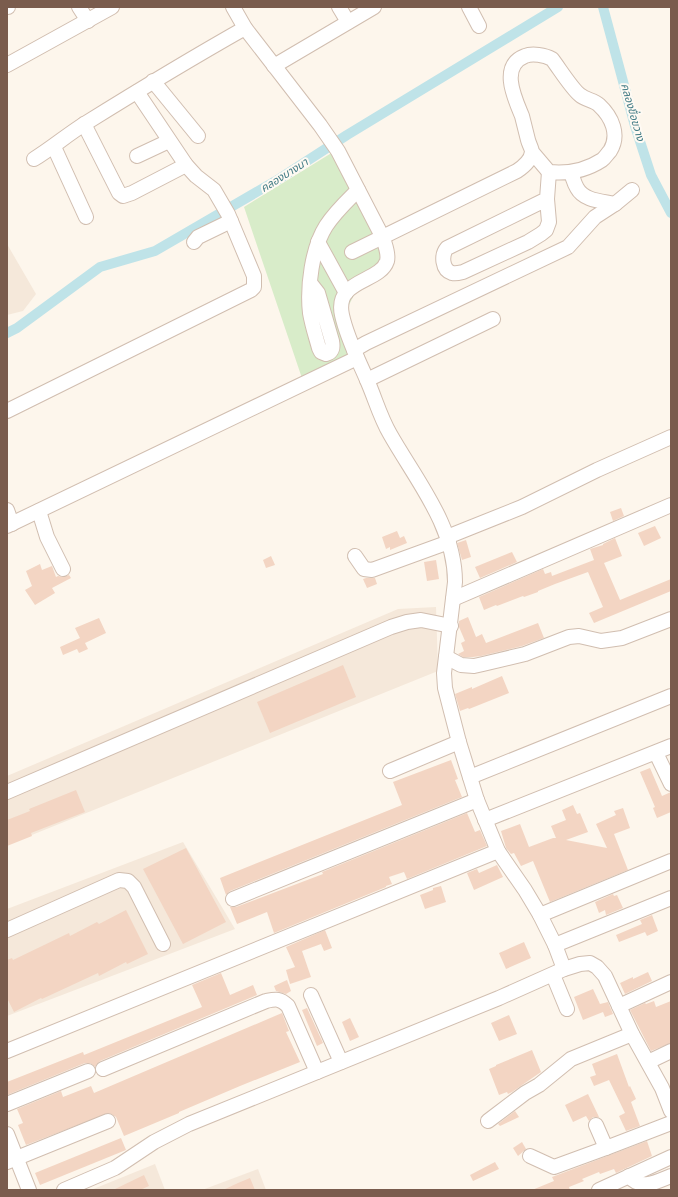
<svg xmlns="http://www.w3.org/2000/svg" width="678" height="1197" font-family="'PT Sans Narrow','Noto Sans Thai',sans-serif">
  <rect width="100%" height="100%" fill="#fdf6ec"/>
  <g fill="#f5e8da">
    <path d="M7,244L36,294L23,311L7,315Z"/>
    <path d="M436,607L438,671L7,845V776L398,609Z"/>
    <path d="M183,842L235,929L7,1016V909Z"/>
    <path d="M155,1164L165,1190H91Z"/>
    <path d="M258,1169L266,1190H202Z"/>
  </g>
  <path fill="#d8ecc9" d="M338,149L391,250L357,289L348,307L349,326L362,361L305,387L244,207Z"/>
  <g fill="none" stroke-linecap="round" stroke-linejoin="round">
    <g stroke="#bfe3e8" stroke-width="10">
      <path d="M603,7L635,126L651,175L671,213"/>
      <path d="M7,333L17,328L100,267L155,251L279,179L347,135L558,7"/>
    </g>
  </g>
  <g fill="#f3d5c3">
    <path d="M621,508L624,516L613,521L610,512Z"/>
    <path d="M655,526L661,538L644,546L638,533Z"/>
    <path d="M397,531L400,538L404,536L407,543L390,550V547L386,549L382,537Z"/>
    <path d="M615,538L622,556L604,563L620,600L671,579V591L594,623L589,613L603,607L588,572L555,584L538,591V592L524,597L523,596L497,606L496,605L484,610L479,597L543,569L545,574L551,572L552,576L594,560L590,549L603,545V544Z"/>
    <path d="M466,540L471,557L462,560L457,543Z"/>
    <path d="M512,552L517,562L480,578L475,567Z"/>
    <path d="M271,556L275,565L266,568L263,560Z"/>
    <path d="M436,560L439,579L427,581L424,562Z"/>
    <path d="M40,564L42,570L52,566L56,577L58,576L63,577L69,575L71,578L52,588L55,593L35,605L25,590L32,586L26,571Z"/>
    <path d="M366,578H375L377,584L367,588L363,579Z"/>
    <path d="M468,617L476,637L482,634L486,643L538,623L544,638L522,646L481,656L473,657H463L458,654L464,651L461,643L465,641L459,627V621Z"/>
    <path d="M99,618L106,633L85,643L88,649L79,653L77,649L63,655L60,647L80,638L75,628Z"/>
    <path d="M343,665L356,697L270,733L257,702Z"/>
    <path d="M502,676L509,693L469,709L468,708L460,711L455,694L472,687V689Z"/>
    <path d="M451,760L458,779L455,780L462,797L230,891L226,895L220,878L402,805L393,782Z"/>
    <path d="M650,768L662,796L671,792V812L657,818L653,808L655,807L640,772Z"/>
    <path d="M76,790L85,812L31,833L32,836L7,846V820L30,811L29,809Z"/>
    <path d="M573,805L577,814L580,813L588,832L566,840L607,848L596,824L616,815L614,811L623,808L630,828L614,834L628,870L550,902L533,861L521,866L514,853L511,854L506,848L501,831L520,824L529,847L553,838H556L551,826L566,820L562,810Z"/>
    <path d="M467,813L475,832L480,830L487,846L407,879L404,872L389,877L392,884L386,886V887L274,933L267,912L237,924L230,907H236L323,874L322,872Z"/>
    <path d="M186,848L226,922L183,944L143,869Z"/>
    <path d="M497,865L503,877L474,890L467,873L477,869L479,873Z"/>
    <path d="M441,886L446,902L425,909L420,895L433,890V888Z"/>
    <path d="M613,894L614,896L617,895L623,908L606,915L605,910L599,913L595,902Z"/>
    <path d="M126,910L148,954L127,964L126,962L99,976L98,973L42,999L41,998L14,1012L7,998V960L12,958L13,960L69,933L70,936L97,922L99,924Z"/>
    <path d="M652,915L658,931L647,936L645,932L619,942L616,935L642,924L640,920Z"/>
    <path d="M325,930L332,948L324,951L321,944L302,951L311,977L290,984L286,970L295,967L286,947Z"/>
    <path d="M524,942L531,958L506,969L499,953Z"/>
    <path d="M648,972L652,981L625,994L620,983L633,977V979Z"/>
    <path d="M221,973L230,995L253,985L257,995L100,1061L95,1067L90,1063H85L7,1095V1082L83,1052L84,1055L202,1007L192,985Z"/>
    <path d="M287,980L291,991L286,994L276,991L274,986Z"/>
    <path d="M593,989L600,1004L608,1002L613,1014L605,1017L603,1012L583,1020L574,997Z"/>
    <path d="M654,1001L656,1007L671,1001V1043L651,1051L630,1010L645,1003L646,1004Z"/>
    <path d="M307,1008L323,1043L317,1046L302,1010Z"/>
    <path d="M282,1013L289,1031L286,1032L300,1062L240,1086L179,1112V1113L124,1136L116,1117L109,1113L26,1145L18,1125L23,1123L17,1109L61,1091L63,1097L91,1086L94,1093Z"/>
    <path d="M509,1015L517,1034L499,1041L491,1023Z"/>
    <path d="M350,1018L359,1037L350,1041L342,1022Z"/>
    <path d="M532,1050L541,1072L512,1092L508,1094L507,1092L499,1095L489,1069L496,1066V1065Z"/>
    <path d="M617,1054L629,1087L630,1086L636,1099L631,1102L640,1126L626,1131L619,1116L625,1113L609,1080L594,1086L590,1077L596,1075L592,1064Z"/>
    <path d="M588,1094L599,1117H593L589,1121L586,1116L573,1122L565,1105Z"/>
    <path d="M515,1111L519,1117L500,1126L498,1124Z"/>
    <path d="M121,1138L126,1150L40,1185L35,1173Z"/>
    <path d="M647,1141L652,1156L616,1173L614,1169L600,1174L599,1172L582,1179L584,1181L569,1187L570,1190H532L554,1181L552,1177Z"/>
    <path d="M522,1142L526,1149L518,1156L513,1148Z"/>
    <path d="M495,1162L499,1169L473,1181L470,1175Z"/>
    <path d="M144,1175L149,1186L140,1190H113Z"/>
    <path d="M250,1178L255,1190H223L238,1183Z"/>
  </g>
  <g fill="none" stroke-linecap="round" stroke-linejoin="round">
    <defs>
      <g id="minor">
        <path d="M7,7H8"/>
        <path d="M79,7L88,21"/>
        <path d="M233,7L245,28L320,125L338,151L383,238C385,245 389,254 387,261C380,283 334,279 342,315C347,338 358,359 367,380C375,398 380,417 390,434C416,480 455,526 455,582L444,673L445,688L459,742L477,800L498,851L525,890L540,915L555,945L564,969"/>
        <path d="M339,7L348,22"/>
        <path d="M469,7L479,26"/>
        <path d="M7,65L112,7"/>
        <path d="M274,66L374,7"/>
        <path d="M153,81L198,136"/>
        <path d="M84,124L119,193L123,196L132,193L186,165"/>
        <path d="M54,147L86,217"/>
        <path d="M137,156L169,141"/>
        <path d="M34,159C52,148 68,134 86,123C139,90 192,58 245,28"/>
        <path d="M571,173C573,178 574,183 577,188C584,201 602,201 615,204"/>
        <path d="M547,199L447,248C441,255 442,270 452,273C456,274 459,273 463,272L528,242L541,234L546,230L549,222L547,199L549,172"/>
        <path d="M194,242L198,237L231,221"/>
        <path d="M318,242L346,293"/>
        <path d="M352,252L517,171C523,167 531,161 532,152C532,149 529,144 528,140C526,132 524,124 522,116C515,99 499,66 525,56C532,53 545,55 552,59C559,68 572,89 580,95C586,100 594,100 599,105C612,117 620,135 610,151C607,154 605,158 602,160C585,171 568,174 549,172L532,152"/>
        <path d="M311,284L318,293L332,341C333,346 333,352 326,354L321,352L319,348C316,337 312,325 310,313C307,287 312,248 326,226C335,212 347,201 358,190"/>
        <path d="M354,350L366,343L568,247L595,217L615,204L632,190"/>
        <path d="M367,380L493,319"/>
        <path d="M7,411L251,290L254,287V276L228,214L214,190L196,176L186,165L137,92"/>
        <path d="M7,510L12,524"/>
        <path d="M39,511L47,537L63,569"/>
        <path d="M7,526L357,358"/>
        <path d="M447,537L522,507L597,470L671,437"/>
        <path d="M355,556L364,569L372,570L449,542"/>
        <path d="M453,599L671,505"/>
        <path d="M446,657L461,665L474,666L483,664L525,654L569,637L579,636L601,641L622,638L671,619"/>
        <path d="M656,753L671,784"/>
        <path d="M390,771L459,742"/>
        <path d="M470,777L671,696"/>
        <path d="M7,792L391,627L407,622L421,620L451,626"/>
        <path d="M485,820L671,746"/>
        <path d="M233,899L477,800"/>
        <path d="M540,915L671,861"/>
        <path d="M7,930L119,880L128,881L134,887L163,944"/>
        <path d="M555,945L671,898"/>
        <path d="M553,975L567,1009"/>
        <path d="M311,995L341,1062"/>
        <path d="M619,1006L671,982"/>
        <path d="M7,1051L498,851"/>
        <path d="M648,1062L671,1051"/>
        <path d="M103,1069L266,1001C276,999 280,998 288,1006L317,1072"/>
        <path d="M7,1104L88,1071"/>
        <path d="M488,1121L525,1093L539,1085L571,1059L632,1034"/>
        <path d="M596,1125L606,1148L671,1123"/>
        <path d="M7,1134L29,1190"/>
        <path d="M530,1156L554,1167L606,1148"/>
        <path d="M7,1162L108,1121"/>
        <path d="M629,1176C641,1191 656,1182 671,1176"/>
        <path d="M64,1190L115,1168L154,1142L189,1124L499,998L564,969L580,964L590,963L597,967L605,976L632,1034L662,1088L671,1111"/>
        <path d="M599,1190L671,1157"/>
      </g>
    </defs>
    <use href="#minor" stroke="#d1beb0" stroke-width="16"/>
    <use href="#minor" stroke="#fff" stroke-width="14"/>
  </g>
  <g text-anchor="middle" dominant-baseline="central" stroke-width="4" stroke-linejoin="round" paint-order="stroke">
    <g font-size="11" font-style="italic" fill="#437c86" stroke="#fffaf3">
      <text transform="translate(633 112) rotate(74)">คลองขื่อขวาง</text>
      <text transform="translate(284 175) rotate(-32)">คลองบางนา</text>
    </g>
  </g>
  <rect width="678" height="1197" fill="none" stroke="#7a5c4d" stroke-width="16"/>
</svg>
